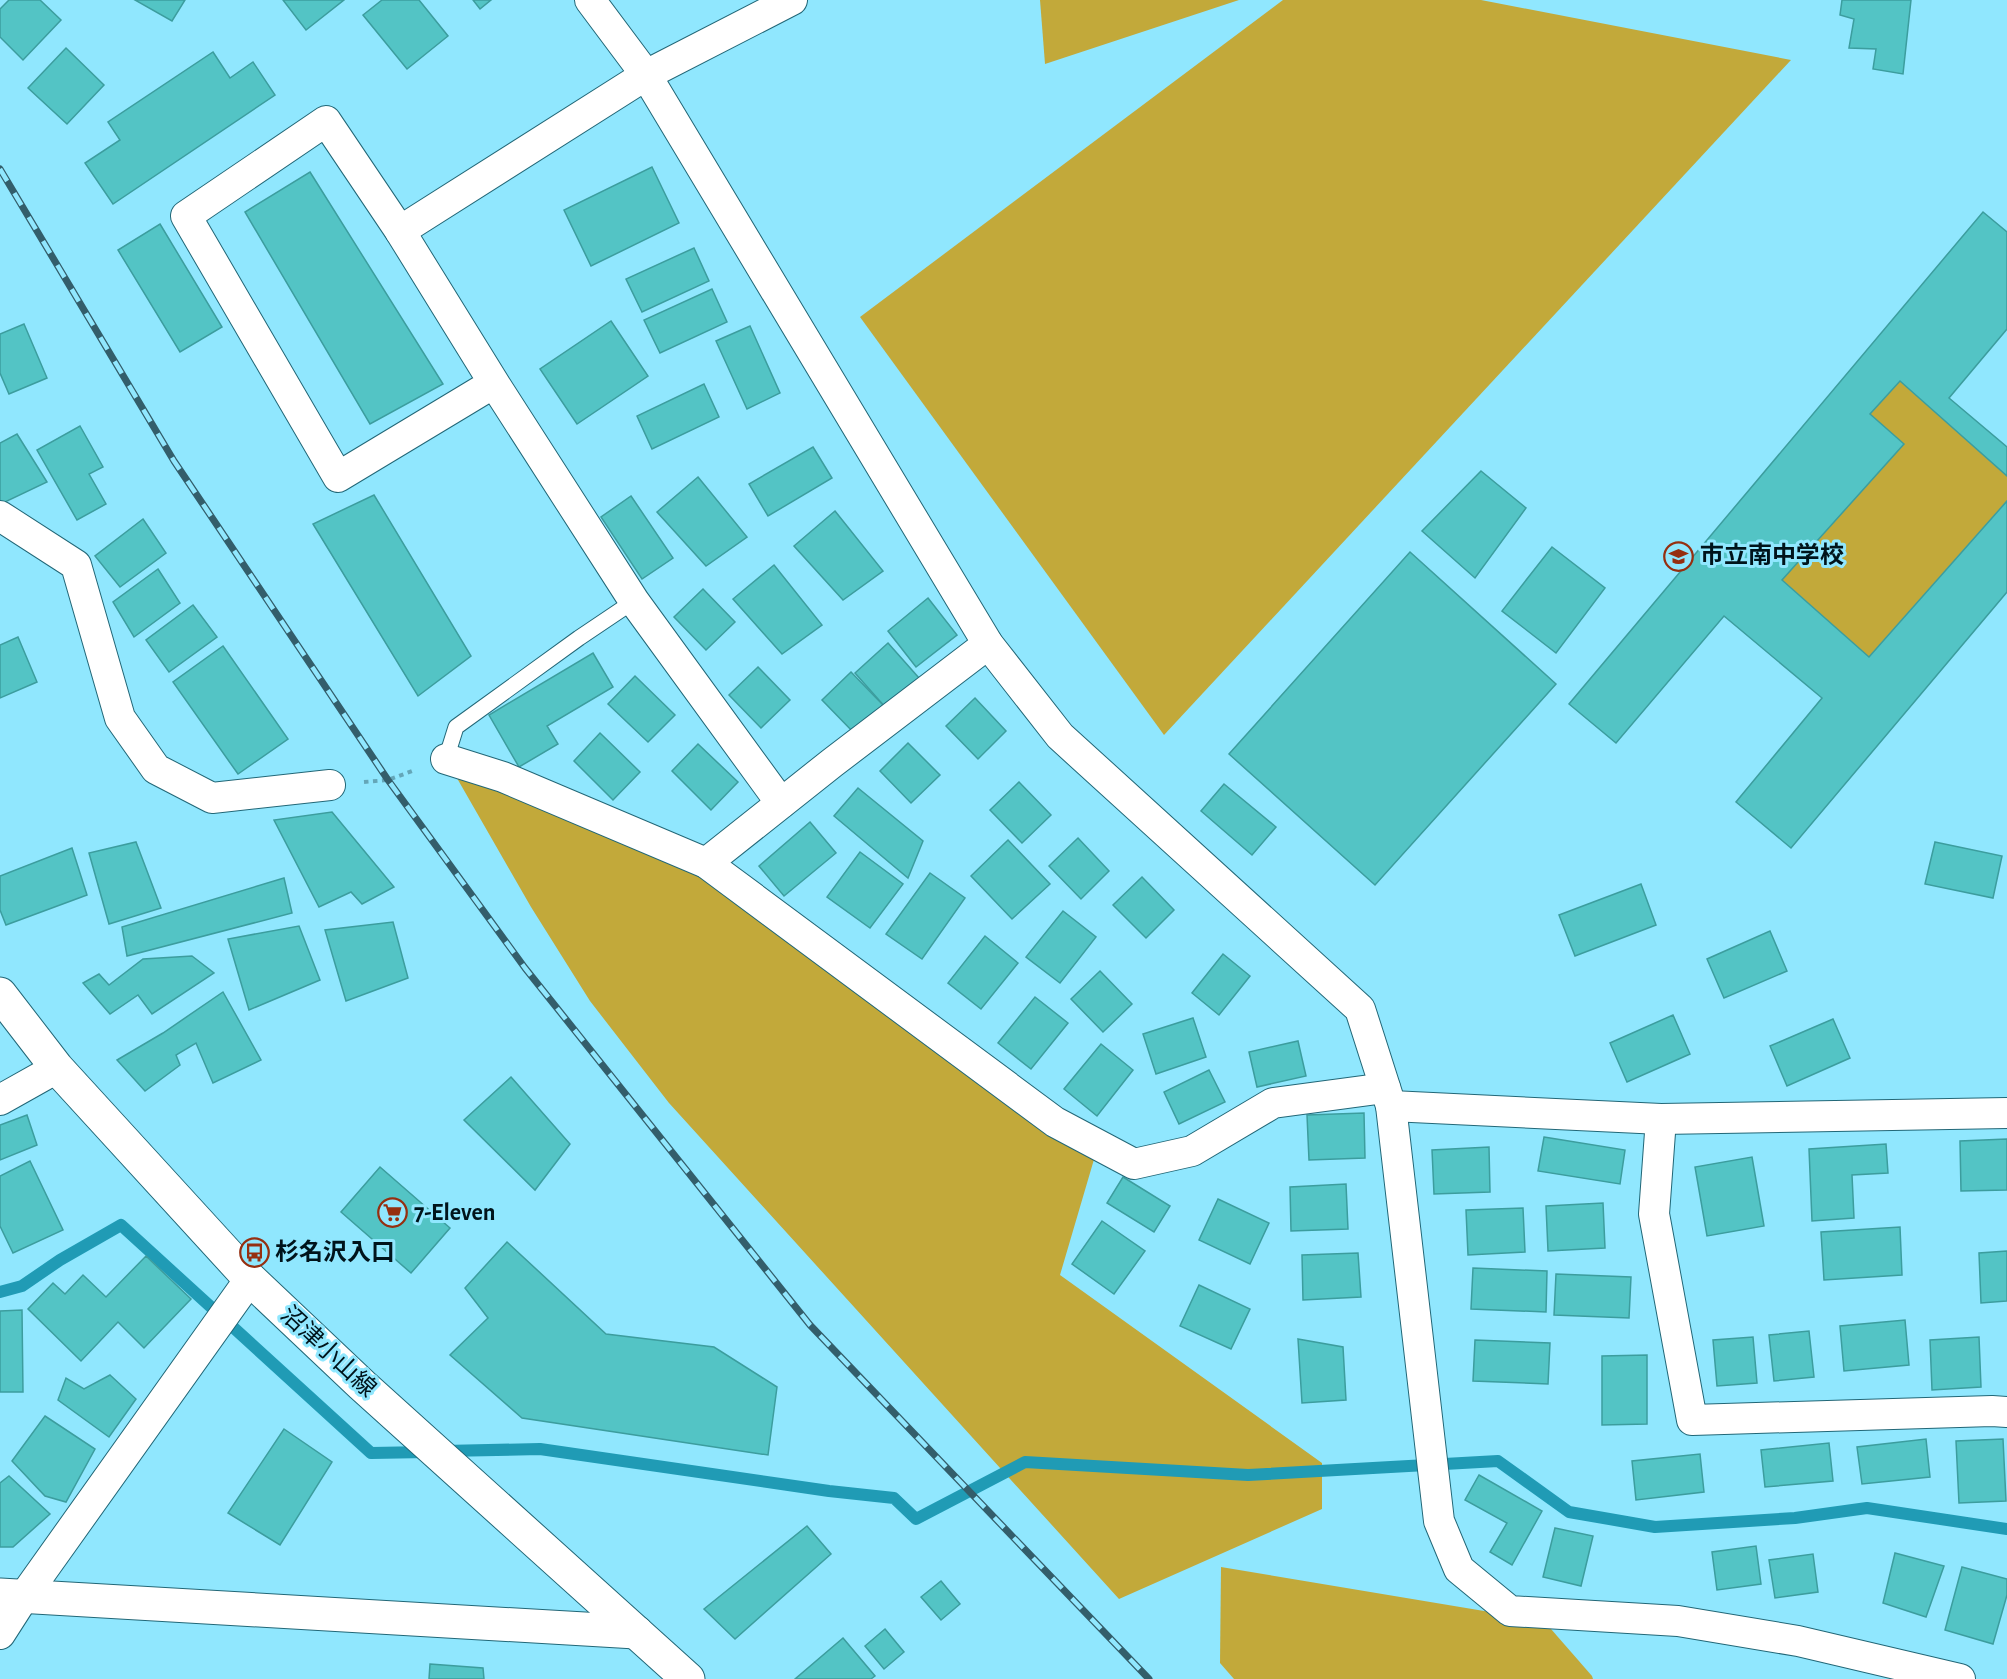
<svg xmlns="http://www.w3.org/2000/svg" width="2007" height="1679" font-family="'Alegreya Sans','Noto Sans JP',sans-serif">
  <rect width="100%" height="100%" fill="#90e7fe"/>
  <g fill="#c2a93a">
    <path d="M1040,0H1239L1045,64Z"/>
    <path d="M1283,0H1481L1791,60L1164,735L860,317Z"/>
    <path d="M1900,381L2007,476V501L1869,657L1782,580L1903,444L1870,414Z"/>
    <path d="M446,759L687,866L1095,1156L1060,1275L1322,1463V1509L1119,1599L669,1103L590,1001L531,907Z"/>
    <path d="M1221,1567L1544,1621L1592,1676L1593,1679H1234L1220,1663Z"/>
  </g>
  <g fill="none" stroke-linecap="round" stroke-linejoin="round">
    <g stroke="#209bb5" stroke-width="12">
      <path d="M0,1292L22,1286L60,1260L121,1225L371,1453L427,1452"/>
      <path d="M444,1451L540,1449L829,1491L894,1498L916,1519L1025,1462L1248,1475L1498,1461L1569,1512L1655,1527L1795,1518L1867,1508L2007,1529"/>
    </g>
  </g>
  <g fill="#53c4c5" stroke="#3c9d9e" stroke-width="1.5">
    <path d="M9,0H40L61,20L23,60L0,37V9Z"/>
    <path d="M135,0H185L172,21Z"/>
    <path d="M283,0H344L306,30Z"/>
    <path d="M382,0H419L448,36L407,69L363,15Z"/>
    <path d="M473,0H491L480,9Z"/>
    <path d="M1842,0H1911L1903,74L1873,69L1876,49L1849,48L1854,19L1840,15Z"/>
    <path d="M66,48L104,85L67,124L28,88Z"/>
    <path d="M213,52L230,78L253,62L275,95L113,204L85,163L120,140L108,122Z"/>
    <path d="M652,167L679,223L591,266L564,210Z"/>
    <path d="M310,172L443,384L370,424L245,212Z"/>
    <path d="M1983,212L2007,232V329L1949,398L2007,447V476L1900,381L1870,414L1904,444L1782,580L1869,657L2007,501V592L1791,848L1736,802L1822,698L1724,616L1616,743L1569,704Z"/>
    <path d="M160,224L222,327L180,352L118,250Z"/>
    <path d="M694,248L709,281L642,312L626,279Z"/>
    <path d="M712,289L727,322L660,353L644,320Z"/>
    <path d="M611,321L648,376L577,424L540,369Z"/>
    <path d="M24,324L47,378L9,394L0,373V334Z"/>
    <path d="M750,326L780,393L747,409L716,341Z"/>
    <path d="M704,384L719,417L652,449L637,416Z"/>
    <path d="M80,426L103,467L89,474L106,504L77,520L37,450Z"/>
    <path d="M17,434L47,482L3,503L0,501V443Z"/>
    <path d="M813,447L832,478L768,516L749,484Z"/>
    <path d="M1481,471L1526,508L1475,578L1422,531Z"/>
    <path d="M698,477L747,537L706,566L657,512Z"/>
    <path d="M374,495L471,656L418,696L313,524Z"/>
    <path d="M631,496L673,558L642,579L601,517Z"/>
    <path d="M835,511L883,571L843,600L794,546Z"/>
    <path d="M143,519L166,553L120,587L95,556Z"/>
    <path d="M1552,547L1605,588L1556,653L1502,611Z"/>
    <path d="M1410,552L1556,684L1375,885L1229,754Z"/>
    <path d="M774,565L822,625L782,654L733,599Z"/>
    <path d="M158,569L180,603L134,637L113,602Z"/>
    <path d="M703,589L735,622L706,650L674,617Z"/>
    <path d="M928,598L957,635L916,667L888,631Z"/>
    <path d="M193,605L217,637L169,672L146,640Z"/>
    <path d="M18,637L37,682L0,698V645Z"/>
    <path d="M888,643L919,678L886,708L855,673Z"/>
    <path d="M223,646L288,739L238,774L173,682Z"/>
    <path d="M593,653L613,687L547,726L558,744L519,767L489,715Z"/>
    <path d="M758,667L790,700L761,728L729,695Z"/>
    <path d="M851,672L883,705L854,733L822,700Z"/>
    <path d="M635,676L675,715L648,742L608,704Z"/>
    <path d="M975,698L1006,731L978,759L946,726Z"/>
    <path d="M600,733L640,772L613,800L574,761Z"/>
    <path d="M908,743L940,775L911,803L880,771Z"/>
    <path d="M698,744L738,782L711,810L672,771Z"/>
    <path d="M1019,782L1051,815L1022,843L990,810Z"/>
    <path d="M1224,784L1276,827L1252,855L1201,811Z"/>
    <path d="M858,788L923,841L908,878L834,816Z"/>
    <path d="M332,812L394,887L362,904L351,892L319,907L274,820Z"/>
    <path d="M810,822L836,853L784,896L759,866Z"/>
    <path d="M1078,838L1109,871L1081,899L1049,866Z"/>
    <path d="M1008,840L1050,884L1012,919L971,876Z"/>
    <path d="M136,842L161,908L109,924L89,853Z"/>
    <path d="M1935,842L2002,856L1993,898L1925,884Z"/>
    <path d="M72,848L87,895L6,925L0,910V876Z"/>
    <path d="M860,852L903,884L870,928L827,897Z"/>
    <path d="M930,873L965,898L922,959L886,934Z"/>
    <path d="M1142,877L1174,910L1146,938L1113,905Z"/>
    <path d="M284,878L292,913L127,956L122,927Z"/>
    <path d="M1641,884L1656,925L1575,956L1559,915Z"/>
    <path d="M1063,911L1096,937L1060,983L1026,957Z"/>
    <path d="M393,922L408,978L346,1001L325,930Z"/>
    <path d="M299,926L320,980L249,1010L228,939Z"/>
    <path d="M1770,931L1787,971L1724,998L1707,959Z"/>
    <path d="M985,936L1018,963L981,1009L948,983Z"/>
    <path d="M1223,954L1250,976L1219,1015L1192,993Z"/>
    <path d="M192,956L214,973L152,1014L138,995L110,1014L83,983L99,974L109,985L143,959Z"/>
    <path d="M1100,971L1132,1004L1103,1032L1071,999Z"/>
    <path d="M223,992L261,1060L213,1083L196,1043L176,1055L180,1065L145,1091L117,1060L163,1033Z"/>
    <path d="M1035,997L1068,1023L1031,1069L998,1043Z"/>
    <path d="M1673,1015L1690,1054L1627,1082L1610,1043Z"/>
    <path d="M1193,1018L1206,1057L1156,1074L1143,1034Z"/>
    <path d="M1833,1019L1850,1058L1787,1086L1770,1046Z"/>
    <path d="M1298,1041L1306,1076L1257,1087L1249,1052Z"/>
    <path d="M1101,1044L1133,1070L1097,1116L1064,1089Z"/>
    <path d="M1209,1070L1225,1102L1179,1124L1164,1092Z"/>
    <path d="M511,1077L570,1144L535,1190L464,1120Z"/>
    <path d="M1364,1113L1365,1158L1309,1160L1307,1115Z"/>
    <path d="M27,1115L37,1145L0,1160V1125Z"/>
    <path d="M1544,1137L1625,1150L1620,1184L1538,1171Z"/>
    <path d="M2007,1139V1190L1961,1191L1960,1141Z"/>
    <path d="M1886,1144L1888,1173L1852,1175L1854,1218L1812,1221L1809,1149Z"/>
    <path d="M1489,1147L1490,1192L1434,1194L1432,1150Z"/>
    <path d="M1752,1157L1764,1226L1707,1236L1695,1167Z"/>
    <path d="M30,1161L63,1230L13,1253L0,1226V1176Z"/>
    <path d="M380,1167L450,1228L411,1273L341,1212Z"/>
    <path d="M1123,1177L1170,1206L1154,1232L1107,1203Z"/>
    <path d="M1346,1184L1348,1229L1291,1231L1290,1187Z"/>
    <path d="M1218,1199L1269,1223L1250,1264L1199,1240Z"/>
    <path d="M1603,1203L1605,1248L1548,1251L1546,1206Z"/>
    <path d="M1523,1208L1525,1252L1468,1255L1466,1210Z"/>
    <path d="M1102,1221L1145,1251L1114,1294L1072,1264Z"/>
    <path d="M1900,1227L1902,1275L1824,1280L1821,1232Z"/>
    <path d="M507,1242L606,1334L714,1347L777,1387L768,1455L522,1418L450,1355L488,1318L465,1288Z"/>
    <path d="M2007,1251V1301L1981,1303L1979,1253Z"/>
    <path d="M1358,1253L1361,1297L1303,1300L1302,1255Z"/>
    <path d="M146,1256L191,1299L144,1348L118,1322L81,1361L28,1309L53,1283L65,1294L83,1275L106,1297Z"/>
    <path d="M1473,1268L1547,1271L1546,1312L1471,1309Z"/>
    <path d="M1556,1274L1631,1277L1629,1318L1554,1315Z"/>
    <path d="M1199,1285L1250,1309L1231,1349L1180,1326Z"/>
    <path d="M22,1310L23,1392H0V1311Z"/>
    <path d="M1905,1320L1909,1365L1844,1371L1840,1326Z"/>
    <path d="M1809,1331L1814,1377L1774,1381L1769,1335Z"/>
    <path d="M1753,1337L1757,1383L1717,1386L1713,1340Z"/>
    <path d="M1979,1337L1981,1387L1932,1390L1930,1340Z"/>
    <path d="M1298,1339L1343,1347L1346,1400L1302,1403Z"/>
    <path d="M1475,1340L1550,1343L1548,1384L1473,1381Z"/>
    <path d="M1647,1355V1424L1602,1425V1356Z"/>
    <path d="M110,1375L136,1399L109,1437L58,1400L66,1378L84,1389Z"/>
    <path d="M45,1416L95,1449L66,1502L45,1496L12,1461Z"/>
    <path d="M284,1429L332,1462L280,1545L228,1513Z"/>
    <path d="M1926,1439L1930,1477L1862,1484L1857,1447Z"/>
    <path d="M2003,1439L2006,1501L1959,1503L1956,1441Z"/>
    <path d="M1829,1443L1833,1481L1765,1487L1761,1450Z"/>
    <path d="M1700,1454L1704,1492L1636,1500L1632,1461Z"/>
    <path d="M1479,1475L1542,1511L1512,1565L1490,1552L1507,1523L1465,1500Z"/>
    <path d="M9,1476L50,1514L13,1547H0V1483Z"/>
    <path d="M807,1526L831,1554L735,1639L704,1609Z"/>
    <path d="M1555,1528L1593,1536L1581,1586L1543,1577Z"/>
    <path d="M1756,1546L1761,1584L1717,1590L1712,1552Z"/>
    <path d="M1895,1553L1944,1566L1926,1617L1883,1603Z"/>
    <path d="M1813,1554L1818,1592L1775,1598L1769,1560Z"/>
    <path d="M1962,1567L2007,1579V1595L1993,1644L1945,1630Z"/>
    <path d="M941,1581L960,1604L941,1620L921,1597Z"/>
    <path d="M885,1629L904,1652L884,1669L865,1646Z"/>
    <path d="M843,1638L875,1676L871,1679H795Z"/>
    <path d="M430,1664L483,1668L484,1679H429Z"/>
  </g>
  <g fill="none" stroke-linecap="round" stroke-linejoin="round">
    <defs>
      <path id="lane" d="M446,759L456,727L579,638L634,601"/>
      <g id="street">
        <path d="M590,0L646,75L988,644L1060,736L1360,1009L1391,1106L1439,1521L1459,1569L1510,1611L1678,1621L1798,1641L1960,1679"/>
        <path d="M400,231L646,75L792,0"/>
        <path d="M494,383L338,477L186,216L326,121L400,231L494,383L634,601L781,803"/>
        <path d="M0,516L76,565L120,718L156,769L212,798L330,785"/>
        <path d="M446,759L503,777L706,863L1055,1122L1134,1164L1192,1151L1273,1103L1385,1088"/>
        <path d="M706,863L832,763L988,644"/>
        <path d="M0,1100L57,1068"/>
        <path d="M1391,1106L1661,1119L2007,1113"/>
        <path d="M1661,1119L1654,1214L1692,1420L1992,1411L2007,1412"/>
        <path d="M0,1634L25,1595L250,1279"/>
      </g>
      <g id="secondary">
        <path d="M0,994L57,1068L250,1279L362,1385L688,1679"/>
        <path d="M0,1595L636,1632"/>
      </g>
    </defs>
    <use href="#lane" stroke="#226777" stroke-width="17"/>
    <use href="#street" stroke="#226777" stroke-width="32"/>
    <use href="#secondary" stroke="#226777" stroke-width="35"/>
    <path stroke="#64a6b8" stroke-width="4" stroke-dasharray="4.5 4.5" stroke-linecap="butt" d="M364,782L388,780L415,770"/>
    <use href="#lane" stroke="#fff" stroke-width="15"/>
    <use href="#street" stroke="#fff" stroke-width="30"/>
    <use href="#secondary" stroke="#fff" stroke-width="33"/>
    <defs>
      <path id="rail" d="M0,169L174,461L388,780L525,968L810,1325L1149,1679"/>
    </defs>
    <use href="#rail" stroke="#335e6b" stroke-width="7"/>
    <use href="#rail" stroke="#90e7fe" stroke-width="4.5" stroke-dasharray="14" stroke-linecap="butt"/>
  </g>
  <defs>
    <symbol id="school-ring" viewBox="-11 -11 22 22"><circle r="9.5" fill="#90e7fe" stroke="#962f10" stroke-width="1.5"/><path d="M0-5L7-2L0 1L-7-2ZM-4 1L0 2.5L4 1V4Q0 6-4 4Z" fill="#962f10"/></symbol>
    <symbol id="supermarket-ring" viewBox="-11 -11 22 22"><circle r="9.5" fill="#90e7fe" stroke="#962f10" stroke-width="1.5"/><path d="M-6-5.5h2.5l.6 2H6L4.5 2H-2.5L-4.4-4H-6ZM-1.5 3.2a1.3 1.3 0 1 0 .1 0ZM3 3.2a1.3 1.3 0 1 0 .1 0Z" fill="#962f10"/></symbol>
    <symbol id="bus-ring" viewBox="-11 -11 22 22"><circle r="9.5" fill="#90e7fe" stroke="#962f10" stroke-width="1.5"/><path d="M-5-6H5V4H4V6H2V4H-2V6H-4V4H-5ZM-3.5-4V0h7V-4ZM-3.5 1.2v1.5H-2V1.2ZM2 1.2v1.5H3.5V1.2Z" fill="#962f10"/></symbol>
  </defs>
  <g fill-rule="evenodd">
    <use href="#school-ring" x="1662" y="540" width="33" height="33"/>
    <use href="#supermarket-ring" x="376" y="1196" width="33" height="33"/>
    <use href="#bus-ring" x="238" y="1236" width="33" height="33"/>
  </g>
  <g text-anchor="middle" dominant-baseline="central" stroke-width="6" stroke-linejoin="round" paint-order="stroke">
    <g font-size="24" font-weight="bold" fill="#00141b" stroke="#90e7fe" text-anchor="start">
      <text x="1700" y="556">市立南中学校</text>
      <text x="414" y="1213">7-Eleven</text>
      <text x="275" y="1253">杉名沢入口</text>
    </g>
    <g font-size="24" fill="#00141b" stroke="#90e7fe">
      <text transform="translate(328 1352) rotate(43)">沼津小山線</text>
    </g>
  </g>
</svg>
